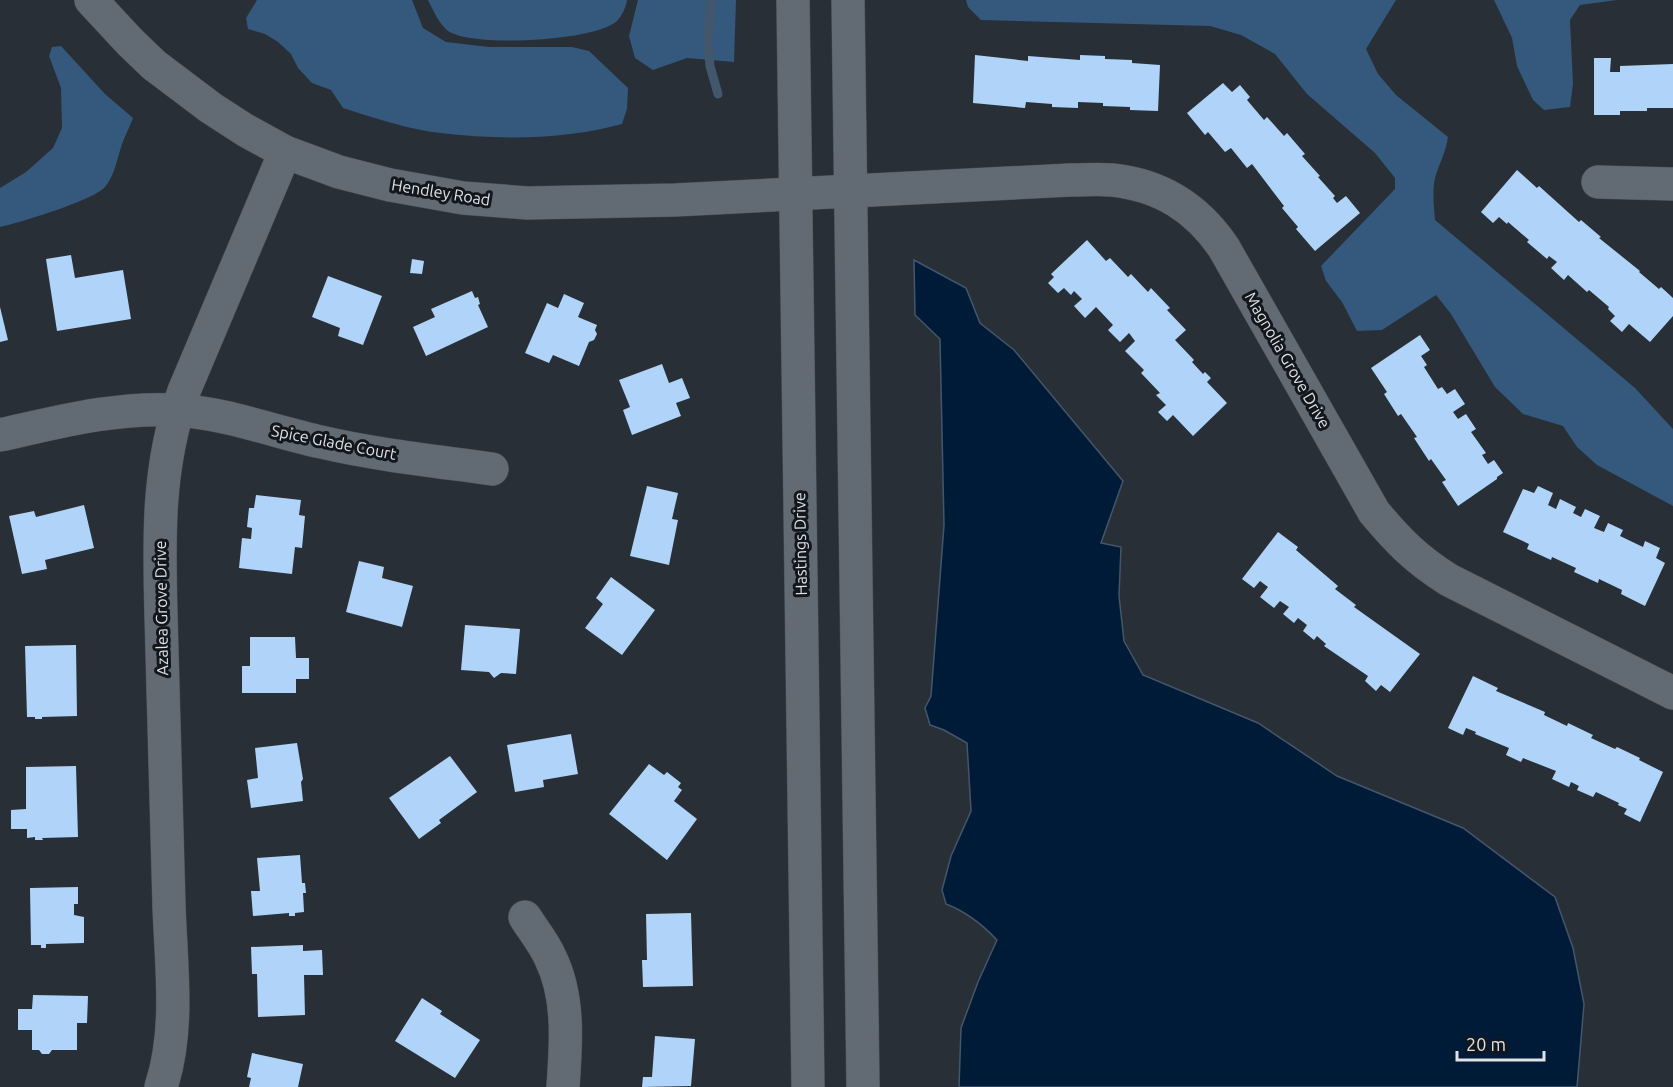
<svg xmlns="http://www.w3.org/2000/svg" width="1673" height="1087" font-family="Ubuntu,sans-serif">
  <rect width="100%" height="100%" fill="#282f36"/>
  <g fill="#35587d">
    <path d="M257,0H412L423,28L446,42L489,47H572L589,51L628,88L627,109L622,124C564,140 500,140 440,133C411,130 371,117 343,108L331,90L312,83L298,68L291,54L278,42L265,34L248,29L246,18Z"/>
    <path d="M428,0H627C626,7 622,16 617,21C596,41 473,48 448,31C439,24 433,10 428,0Z"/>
    <path d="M638,0H736L734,62L687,58L653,70L635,58L629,36Z"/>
    <path d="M966,0H1396L1366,49L1378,74L1396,95L1448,137C1446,152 1439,164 1435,178C1432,192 1434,206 1435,220L1635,388L1673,429V506L1597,465L1577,447L1563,426L1523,414L1495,387L1451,314L1436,295L1382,330L1357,331L1342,302L1326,281L1321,266L1395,189V178L1375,153L1307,94L1275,54L1241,35L1210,26L981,20L968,7Z"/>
    <path d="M1494,0H1617L1580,5L1570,20L1573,84L1570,107L1544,110L1533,100L1517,66L1512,38Z"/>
    <path d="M61,46L105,94L133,118C130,127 125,135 122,144C117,159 115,175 105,187C94,200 19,223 0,227V188L26,172L53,148L62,128L61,88L49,56L52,47Z"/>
  </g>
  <path fill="#001b37" stroke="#43576c" stroke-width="1.5" d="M914,260L966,288L980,323L1014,350L1123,481L1101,543L1121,547L1119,596L1124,641L1143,675L1258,723L1337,776L1463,828L1555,897L1573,948L1584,1004L1577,1087H959L961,1028L978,982L997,940C982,924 967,912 946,904L942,890L951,856L971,811L967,743L944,730L930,725L925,708L931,696L944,525L940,339L915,315Z"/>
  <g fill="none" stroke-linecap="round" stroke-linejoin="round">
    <path stroke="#43576c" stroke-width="9" d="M711,0L708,44L710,66L718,94"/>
  </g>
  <g fill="#b0d4f9">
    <path d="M975,55L1028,61V56L1080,60V55L1105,56V59L1132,60V63L1160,65L1158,111L1130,110V107L1103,106V103L1078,102V108L1052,107V104L1026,102L1025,108L973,103Z"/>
    <path d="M1594,58H1611L1610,72H1620V66L1673,64V108H1647V111H1620V115H1594Z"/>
    <path d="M1223,83L1232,92L1240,85L1250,97L1247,100L1264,120L1267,117L1284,136L1287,133L1305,154L1302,156L1320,176L1318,177L1335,196L1333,198L1337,203L1346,196L1360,213L1315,251L1296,229L1298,227L1282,208L1284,206L1252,164L1247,168L1231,148L1225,152L1208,132L1205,135L1187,113Z"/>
    <path d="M1517,170L1537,188L1539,186L1579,222L1581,220L1601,237L1599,238L1640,271L1639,272L1659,289L1661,287L1673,298V316L1650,342L1629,324L1622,332L1610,321L1615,316L1608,309L1609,307L1589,290L1587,292L1568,275L1564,280L1551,268L1557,262L1549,256L1547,259L1527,242L1529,240L1508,222L1507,224L1499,217L1493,223L1481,212Z"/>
    <path d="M1087,240L1106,261L1110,258L1128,277L1131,274L1148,292L1151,288L1170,308L1167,310L1186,330L1175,340L1194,360L1192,362L1203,374L1205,372L1211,378L1207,382L1227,403L1193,436L1173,415L1167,421L1158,412L1166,405L1156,395L1160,393L1141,373L1144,370L1125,351L1135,341L1129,333L1120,342L1108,330L1113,325L1096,307L1085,318L1074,306L1082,299L1074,291L1071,295L1064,288L1058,293L1048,283L1054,277L1051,274Z"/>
    <path d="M71,255L75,278L123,270L131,319L57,331L46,259Z"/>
    <path d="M412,259L424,261L422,274L410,273Z"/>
    <path d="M328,276L382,296L363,345L338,336L340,328L312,317Z"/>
    <path d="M472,291L475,298L478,297L480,304L478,305L488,327L426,356L413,327L435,317L431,309Z"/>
    <path d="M564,294L584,303L578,317L597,325L595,330L597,334L594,340L589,342L579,366L553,355L549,363L525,353L547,303L558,308Z"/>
    <path d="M0,307L8,340L0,342Z"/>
    <path d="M1420,335L1430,350L1421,356L1427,365L1424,367L1438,389L1442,387L1447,394L1455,389L1465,404L1453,412L1458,419L1466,414L1476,429L1471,432L1486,453L1482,455L1488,464L1494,460L1503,473L1497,477V479L1458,506L1442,482L1446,480L1431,459L1429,461L1414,438L1417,437L1401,414L1398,416L1384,394L1387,392L1371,368Z"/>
    <path d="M662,364L669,383L682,378L690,398L676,403L681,416L632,435L623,410L630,407L619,380Z"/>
    <path d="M647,486L678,493L672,519L678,520L669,565L630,556Z"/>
    <path d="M1538,486L1553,493L1548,505L1556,509L1560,499L1576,507L1573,513L1581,517L1585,509L1600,516L1594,528L1604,532L1608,523L1623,530L1620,536L1643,547L1645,541L1660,548L1656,558L1665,563L1645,606L1621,594L1622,590L1599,579L1598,583L1574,572L1576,568L1552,557L1551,560L1527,549L1529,544L1503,532L1523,489L1534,493Z"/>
    <path d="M256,495L301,500L299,515L305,516L302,548L295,547L292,574L239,568L242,538L251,539L252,528L247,527L249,508H254Z"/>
    <path d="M84,505L94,548L45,560L47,569L22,574L9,516L34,511L36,517Z"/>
    <path d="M1278,532L1298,547L1296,550L1338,586L1335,589L1356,605L1354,607L1420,654L1390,692L1381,685L1376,691L1365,681L1368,676L1324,646L1326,644L1317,636L1314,640L1303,631L1307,625L1298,618L1294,623L1283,614L1289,607L1280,601L1274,608L1260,597L1268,587L1260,581L1254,588L1242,579Z"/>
    <path d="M359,561L384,567L382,578L413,586L402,627L346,612Z"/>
    <path d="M611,577L655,610L622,655L585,628L603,604L596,598Z"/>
    <path d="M465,625L520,629L516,674L501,673L494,678L489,672L461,670Z"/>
    <path d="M250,637H295L296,658H309V679H296V693H242V666H250Z"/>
    <path d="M76,645L77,716L42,717V719H35V717H27L25,646Z"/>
    <path d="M1473,676L1498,688L1496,691L1545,712L1544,715L1567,726L1568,723L1593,735L1591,738L1615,749L1617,747L1640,758L1639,760L1663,772L1640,822L1624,814L1627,809L1618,805L1619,803L1596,792L1593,797L1577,790L1579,786L1571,782L1569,787L1552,779L1556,771L1523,758L1521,762L1506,755L1509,748L1475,734L1476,732L1466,728L1463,735L1448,728Z"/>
    <path d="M571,734L578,774L543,780L544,787L515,792L507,745Z"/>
    <path d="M297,743L303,779L301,782L303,801L251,808L247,780L258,778L255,748Z"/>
    <path d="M450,756L477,792L439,820L441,823L419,839L389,798Z"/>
    <path d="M649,764L664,775L667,772L681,783L678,787L682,790L674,801L697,819L667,860L609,814Z"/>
    <path d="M76,766L78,837L42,838L43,840H35V837L27,838V829H11V810L26,809V767Z"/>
    <path d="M300,855L302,883H305L306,893H303L304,912L295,913V916H289V913L253,916L251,891H260L257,858Z"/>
    <path d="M78,887V904H74V915L84,917V943L46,944V948H41V945H31L30,888Z"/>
    <path d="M691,913L693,986L643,987L642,960H647L646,914Z"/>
    <path d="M303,945V951L322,950L323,975H304L305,1015L258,1017L257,974H252L251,947Z"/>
    <path d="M33,995L88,996L87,1023H77V1050H52L49,1054H42L39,1050H32V1030H18V1009H32Z"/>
    <path d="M422,998L442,1011L440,1014L480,1040L455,1078L395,1041Z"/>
    <path d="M655,1036L695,1039L691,1086L642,1087L643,1077H652Z"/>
    <path d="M252,1053L303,1064L298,1087H249L251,1078L247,1077Z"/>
  </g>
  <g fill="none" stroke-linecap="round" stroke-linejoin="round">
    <defs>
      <g id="minor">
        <path d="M91,0L130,42L154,65L211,108L245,130L285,152L339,172L390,185L463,198L527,203L675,200L1070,180C1084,180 1098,179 1112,180C1161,185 1197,208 1224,248L1374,512C1398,541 1417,560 1449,580L1673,693"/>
        <path d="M793,0L808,1087"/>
        <path d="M848,0L863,1087"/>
        <path d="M1598,182L1673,184"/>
        <path d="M0,435C59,422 113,407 175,410C221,412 276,432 321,442C377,455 435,461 492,469"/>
        <path d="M525,917C533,930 544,943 550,957C570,997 566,1044 563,1087"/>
        <path d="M161,1087C180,1030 171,965 169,906C166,821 164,736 162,652C160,562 153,476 184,391L285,152"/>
      </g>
    </defs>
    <use href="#minor" stroke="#464c52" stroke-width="34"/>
    <use href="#minor" stroke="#626a73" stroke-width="33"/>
  </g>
  <g text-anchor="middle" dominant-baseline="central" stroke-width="6" stroke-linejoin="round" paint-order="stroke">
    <g font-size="16" fill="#dee3e8" stroke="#13161a">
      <text transform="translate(441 192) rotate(9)">Hendley Road</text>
      <text transform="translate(1288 360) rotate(60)">Magnolia Grove Drive</text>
      <text transform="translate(334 442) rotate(11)">Spice Glade Court</text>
      <text transform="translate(800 544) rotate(-91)">Hastings Drive</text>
      <text transform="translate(161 608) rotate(-91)">Azalea Grove Drive</text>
    </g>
  </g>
  <path d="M1457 1051v9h87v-9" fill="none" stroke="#dee3e8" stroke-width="3"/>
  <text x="1466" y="1051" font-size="18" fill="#dee3e8" stroke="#13161a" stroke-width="4.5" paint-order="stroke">20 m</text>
</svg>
